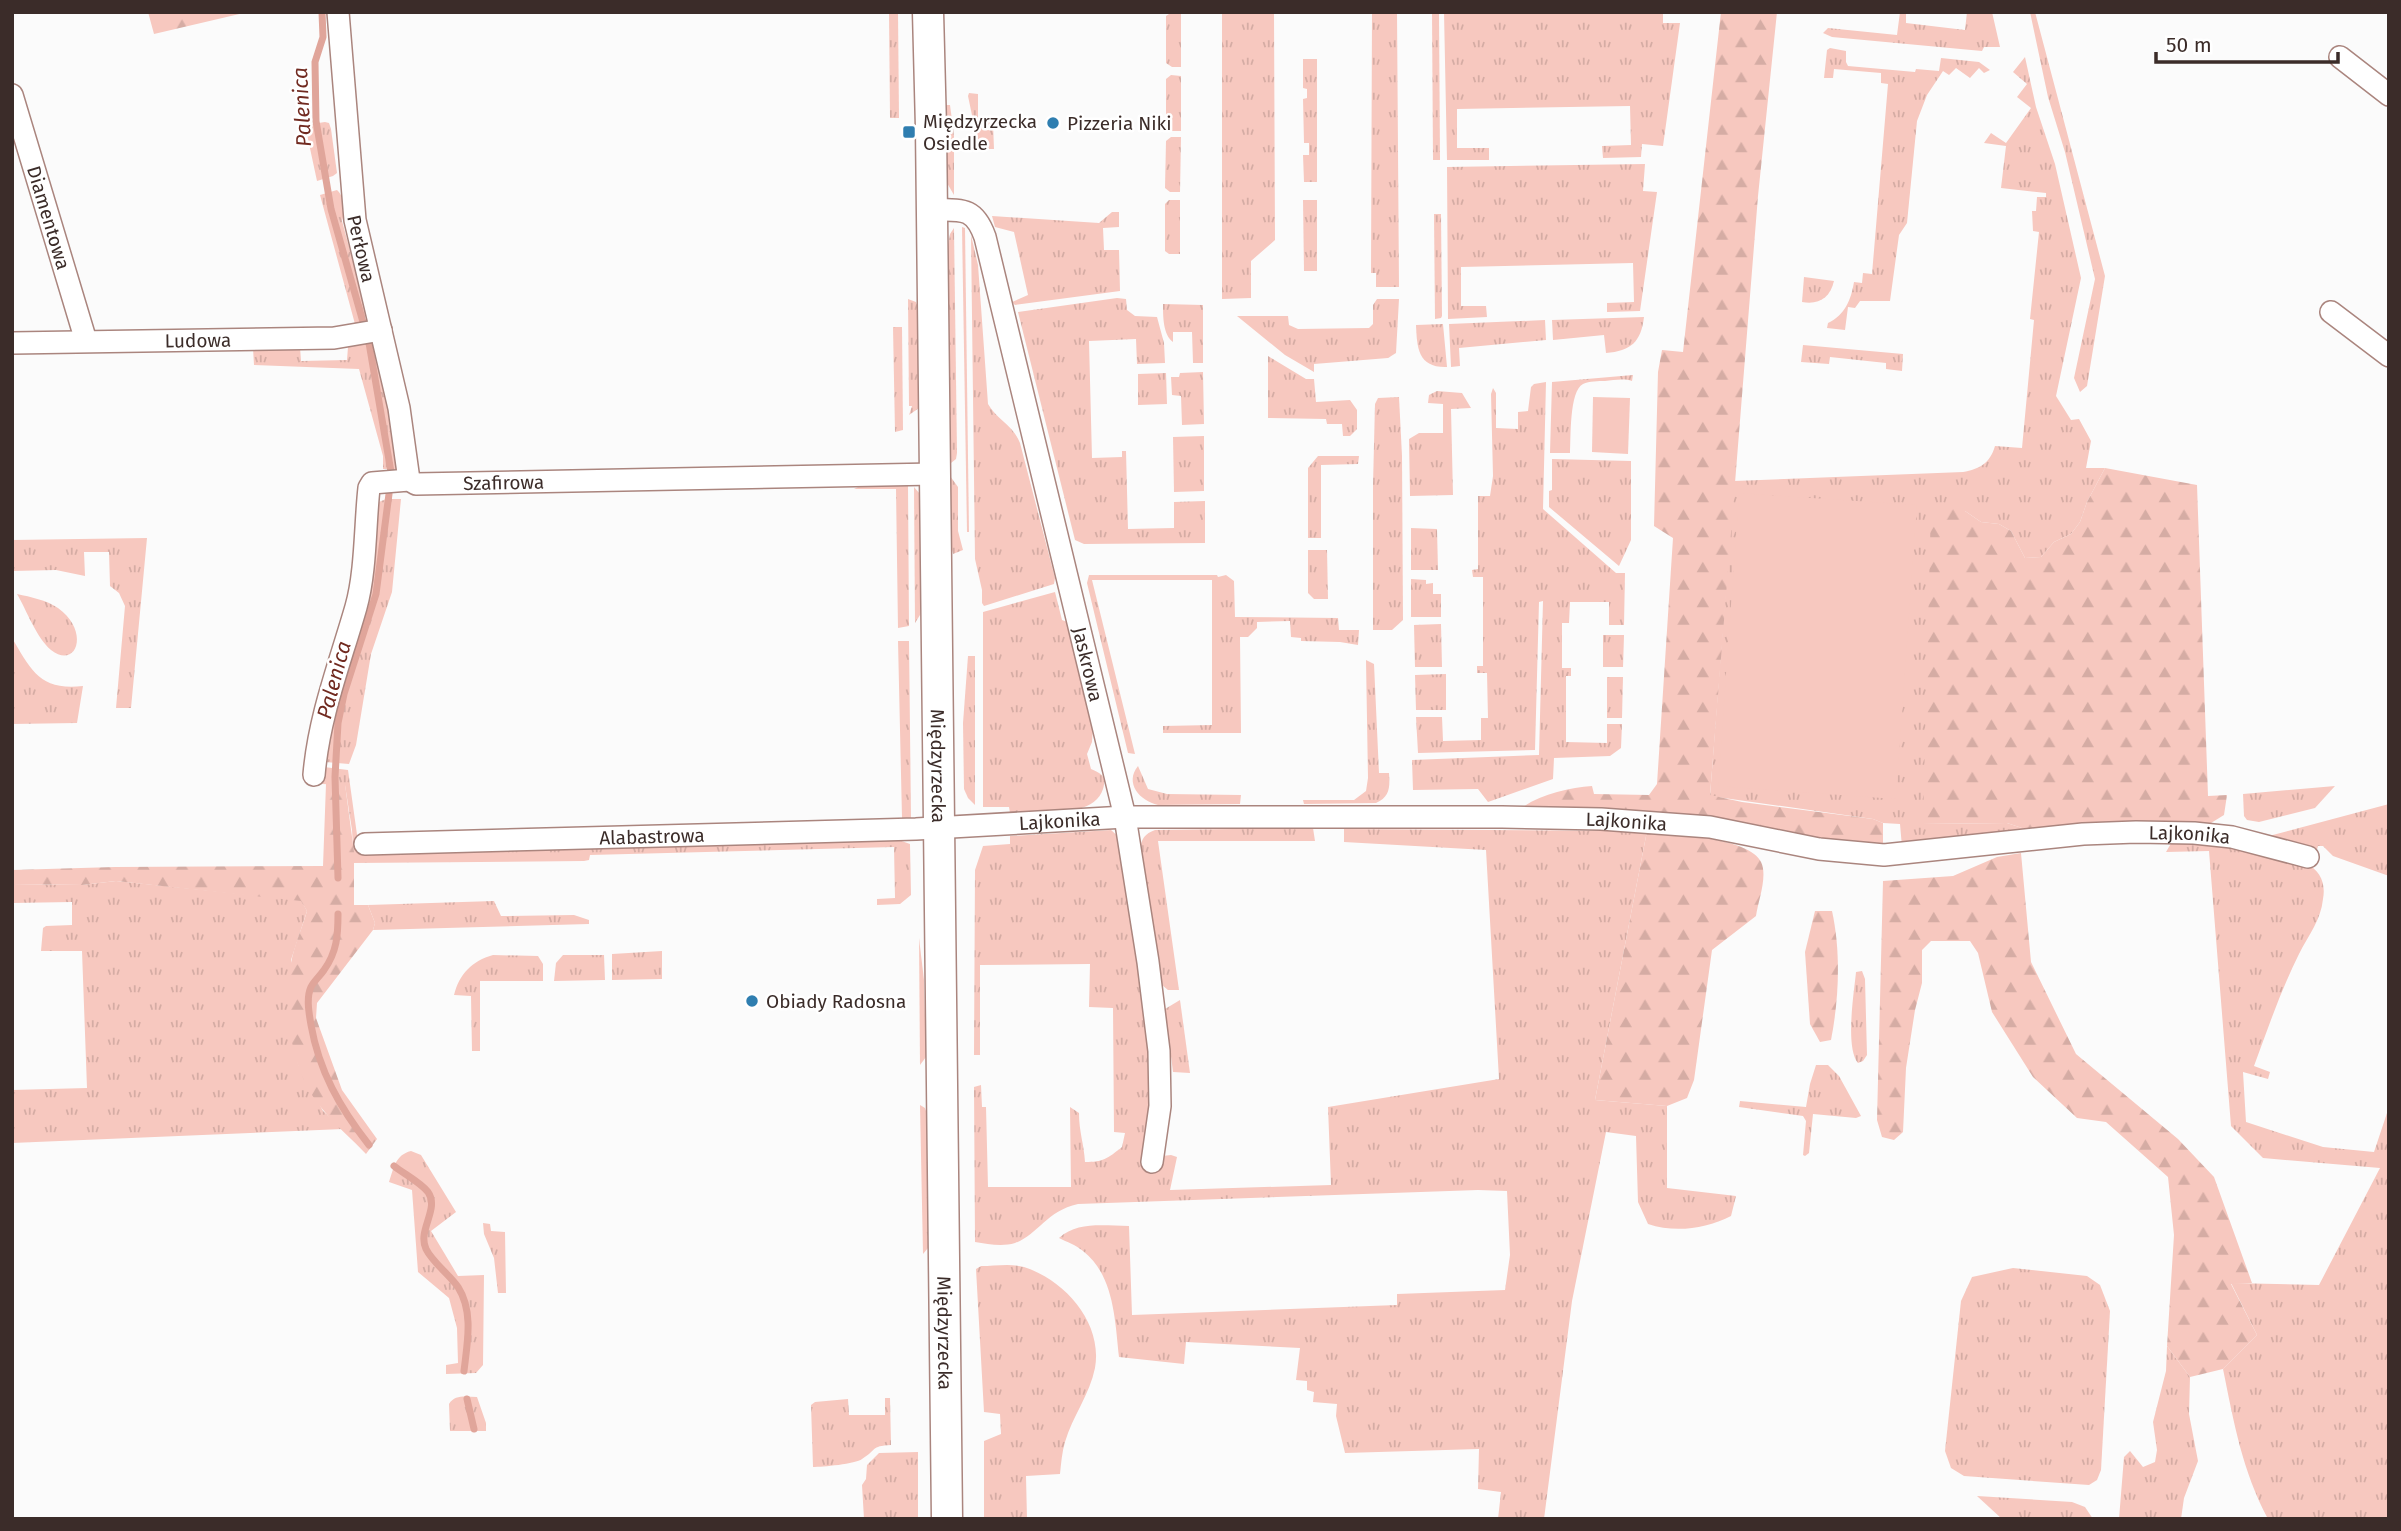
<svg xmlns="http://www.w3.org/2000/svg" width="2401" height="1531" font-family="'Fira Sans',sans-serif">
  <defs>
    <pattern id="grass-tufts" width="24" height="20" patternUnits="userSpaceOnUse" patternTransform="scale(1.75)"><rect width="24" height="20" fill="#f7c8bf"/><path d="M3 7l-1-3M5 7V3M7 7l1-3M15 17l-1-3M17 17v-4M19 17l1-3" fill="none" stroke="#d5aca4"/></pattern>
    <pattern id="forest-firs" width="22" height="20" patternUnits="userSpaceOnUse" patternTransform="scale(1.75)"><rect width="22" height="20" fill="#f7c8bf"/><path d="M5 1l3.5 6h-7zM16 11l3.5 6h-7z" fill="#d5aca4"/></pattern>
  </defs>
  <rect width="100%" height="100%" fill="#fbfbfb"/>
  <g fill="url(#grass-tufts)">
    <path d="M889,12H898L899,118H890Z"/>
    <path d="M1172,12H1181V67H1172L1166,63V16Z"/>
    <path d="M1222,12H1274L1275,240L1251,261V298L1222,299Z"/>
    <path d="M1372,12H1397L1399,287H1376V273H1371Z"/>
    <path d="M1432,12L1439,13L1440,160H1433Z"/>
    <path d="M1444,12H1663V23H1680L1663,146L1642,144L1641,157L1603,158L1602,146L1631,145L1630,106L1457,109V148H1489V160H1447Z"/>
    <path d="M1900,12H1906V23L1965,30L1967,12H1992L2000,47H1984L1982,51L1832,37L1823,33L1828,28L1897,35Z"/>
    <path d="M2030,12H2035L2105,276L2087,386L2080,392L2074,378L2095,279L2065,152L2048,97Z"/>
    <path d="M1830,48L1846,51V62L1848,66L1915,72L1916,69L1939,71L1941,58L1979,62L1990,70L1984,73L1979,68L1970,78L1956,68L1949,75L1943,71L1927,95L1917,121L1907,223L1899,235L1890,301H1860L1855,308L1848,307L1845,330L1827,328L1828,323C1845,315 1851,300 1854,282L1862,283L1863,273L1872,274L1888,84L1881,83V73L1834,69L1833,78H1824L1827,50Z"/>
    <path d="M2025,57L2036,107L2055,164L2081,278L2056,396L2071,420L2079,419L2091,441L2086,468H2105L2087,502L2080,522L2071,534L2054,542L2041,557L2025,558L2011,531L1999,524L1981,522L1965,511L1924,824L2007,823L2040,834L1902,847L1900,824L1883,823L1873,819L1710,796L1734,481L1963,472C1980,469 1990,463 1995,446L2022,448L2034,320L2030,319L2039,232L2033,231L2032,211H2036L2037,197H2046V193L2001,188L2006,146L1984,143L1991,133L2006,143L2031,108L2017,97L2027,84L2013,72Z"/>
    <path d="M1303,59H1317V182H1304L1303,155H1309V143H1304L1303,99L1307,98V89L1303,88Z"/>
    <path d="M1171,75L1181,76V131H1171L1166,126V79Z"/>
    <path d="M969,93L978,94V122L993,123L994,149H979L968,96Z"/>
    <path d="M946,105H950L954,136V195L947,183Z"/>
    <path d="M325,122L329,123L331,129L337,173L333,176L317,181L305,125Z"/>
    <path d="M1171,137H1181L1180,192H1170L1165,188L1166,141Z"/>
    <path d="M1645,164L1643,191L1657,192L1640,311L1607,312V303L1634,302L1633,263L1461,267V306H1486L1487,317L1448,319L1447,167Z"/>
    <path d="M337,190C345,197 345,212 342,221L367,313L364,321L355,324L320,195Z"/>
    <path d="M1169,200H1180V254H1169L1165,251V204Z"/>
    <path d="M1303,200H1317V271H1304Z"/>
    <path d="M1112,212H1119V227L1103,228L1104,250H1119L1120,291L1015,305L1012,302L1028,295L1014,232L995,227L992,216L1099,223Z"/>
    <path d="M1434,214H1441L1442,316L1441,318L1435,319Z"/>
    <path d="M962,227L965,228L969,532H967Z"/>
    <path d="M954,228L957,453L956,459L951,463L947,251L950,234Z"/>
    <path d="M971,235L978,265L988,404C997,420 1013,425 1020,443L1055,578L1054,584L984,606L982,603V590L975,559Z"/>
    <path d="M1804,277L1834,281C1830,298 1819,305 1802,302Z"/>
    <path d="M1117,298L1126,299L1127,310L1135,316L1157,317L1164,343L1165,363L1137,364L1136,339L1089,341L1092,458L1122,457V451H1126L1128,529L1174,528V502L1205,501V543L1084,544L1075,540L1018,312Z"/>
    <path d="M908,299L916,302L918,307L919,408L909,415L912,406H909Z"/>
    <path d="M1377,299H1399L1396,353L1388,358L1314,364V372L1285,355L1237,316H1288L1289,325L1298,329L1369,328L1373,324V305Z"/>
    <path d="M1163,304L1203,305V363H1193L1192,332H1173V342C1163,335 1163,316 1163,304Z"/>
    <path d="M1644,317C1641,342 1631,351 1606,353L1604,335L1553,340L1552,320Z"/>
    <path d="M1545,320L1546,340L1459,348L1460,366L1451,367L1449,324Z"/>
    <path d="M1443,324L1447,367C1418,368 1417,348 1416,325Z"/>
    <path d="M893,327H902L903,430L895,432Z"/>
    <path d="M373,343L377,351L390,409L397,469H383V456L359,369L254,365L253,348L300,347L301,361L347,360L348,347Z"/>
    <path d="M1803,345L1903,354L1902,371L1886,369V363L1830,357L1829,364L1801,362Z"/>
    <path d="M1268,356L1306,379H1314L1316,402L1350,400L1357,410V429L1350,436H1343L1342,424H1327L1326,419L1268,418Z"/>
    <path d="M1203,372L1204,424L1182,425L1181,396L1172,395L1171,377H1179L1180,373Z"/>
    <path d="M1166,373L1167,404L1138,405V374Z"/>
    <path d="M1633,375L1632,381C1624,378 1614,380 1605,381C1599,381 1589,381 1583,384C1569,391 1571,439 1570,453H1550L1552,382Z"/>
    <path d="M1546,382L1543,509L1616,573H1625L1624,625H1609V602H1570L1569,623H1562V668H1571V676H1566V742L1607,743V724H1622L1621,748L1610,756L1554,758L1553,779L1488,802L1478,789L1413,790L1412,760L1539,755L1543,601L1539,602L1535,750L1418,753L1416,717H1442L1443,741L1481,740V718H1488L1487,673H1477V666H1483V577H1473L1472,570L1478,569V496H1490L1493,476L1491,394L1493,388L1496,393V428L1518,429V412L1528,411L1531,387L1534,384Z"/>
    <path d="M1437,391L1462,393L1471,408L1451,409L1453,495L1410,496L1409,439L1419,433H1443V404L1428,403L1429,395Z"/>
    <path d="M1399,397L1402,456L1403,620L1392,630H1373V485L1375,404L1378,398Z"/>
    <path d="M1204,436V491L1174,492L1173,437Z"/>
    <path d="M1318,456H1359L1358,464L1321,465V538H1308V468Z"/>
    <path d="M1552,459L1631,461V540L1619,566L1549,507V491L1552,490Z"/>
    <path d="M950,476L958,487V531L963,550L953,554L951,546Z"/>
    <path d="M901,483L908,484L909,626L898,628L896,489H854L858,487Z"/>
    <path d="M914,487L920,494V615L915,623Z"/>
    <path d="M386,499H401L392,592L371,654L356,745L349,764L325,762L326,739L376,508L379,502Z"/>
    <path d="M1411,528L1437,529L1438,570H1411Z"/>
    <path d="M147,538L131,708H116L125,606L119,593L110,586L109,552H84L85,576L56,570L12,571V540Z"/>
    <path d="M1308,550H1327L1328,599H1314L1308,593Z"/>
    <path d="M1089,575H1217L1218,577L1226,575L1234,581L1235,617L1338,618L1339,630H1359L1358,645L1340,642L1301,641V638L1291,637L1290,621L1257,622V628L1248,637H1240L1241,733H1163V726L1212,725V580H1092L1135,754L1128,753L1087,583Z"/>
    <path d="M1411,579L1426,580V584L1433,583V594H1441V617H1411Z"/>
    <path d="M1055,592L1062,620L1067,622L1093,727L1092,742L1087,754L1091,769C1101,774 1107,775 1103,789C1094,819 1036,812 1010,813L1009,807H983V612Z"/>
    <path d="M17,594C31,597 46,600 58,608C91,632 76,670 51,650C36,637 27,611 17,594Z"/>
    <path d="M1441,624L1442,667H1415L1414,625Z"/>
    <path d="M1603,635H1624L1623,667H1603Z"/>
    <path d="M12,638C31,670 40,691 83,686L77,723L12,724Z"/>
    <path d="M898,641H909L911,819L881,822V818H902Z"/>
    <path d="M968,656H975V805L968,798L964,789L963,723Z"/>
    <path d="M1366,660L1374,664L1379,773H1389C1390,787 1390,797 1376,803L1304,804L1303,800H1354L1366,791L1368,778Z"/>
    <path d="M1446,674V710H1416L1415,675Z"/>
    <path d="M1607,677H1623L1622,718H1607Z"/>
    <path d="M1138,766L1148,789L1167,794L1241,795L1240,804L1158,805C1140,801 1124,783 1138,766Z"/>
    <path d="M324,767L348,770L359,849L896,839L910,844L911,895L900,904L877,905V899L895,898L894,847L590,855L589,860L584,861L354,863L352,830L345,785L322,784Z"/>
    <path d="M2335,786L2315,808L2259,822L2247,820L2244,816L2243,794Z"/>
    <path d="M2389,804V876L2333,856L2323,846H2318L2316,853L2269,836Z"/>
    <path d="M1313,828L1315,841H1158L1179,990H1168L1162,985L1141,852C1140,840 1144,834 1155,830Z"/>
    <path d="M1344,829L1647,831L1595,1100L1667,1106V1188L1736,1196L1731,1216C1705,1229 1675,1233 1648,1224L1638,1202L1636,1136L1606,1132L1572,1301L1544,1519H1498L1501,1492L1478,1489L1479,1449L1345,1453L1336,1416L1337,1404L1313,1402L1314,1392L1307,1390V1381L1296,1380L1300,1348L1186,1342L1184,1364L1119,1357C1115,1320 1114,1275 1083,1251C1076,1245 1067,1242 1059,1238C1078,1221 1104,1226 1129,1226L1132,1315L1397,1305V1294L1505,1290L1510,1255L1507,1191L1478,1190L1078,1204C1046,1211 1038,1235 1015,1243C1002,1247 988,1244 975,1242L974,1087L981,1085L982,1107H986L988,1187H1071L1070,1107L1079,1113C1079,1132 1084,1144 1085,1162C1103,1162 1107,1159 1122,1147L1125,1133L1114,1132L1113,1008L1089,1007L1090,964L980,965V1055H974L975,870L983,846L1010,844V836L1111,830L1121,839L1131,894L1162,1156L1171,1155L1177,1157L1170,1190L1331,1185L1328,1107L1499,1079L1486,850L1344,842Z"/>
    <path d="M2173,840H2208L2306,864C2320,870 2326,883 2323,899C2321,920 2308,936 2299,954C2281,990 2268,1028 2254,1066L2270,1072L2268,1079L2243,1072L2246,1122L2323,1147L2374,1152L2389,1107V1519H2268C2242,1470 2234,1423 2223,1369L2257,1335L2231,1283L2319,1285L2380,1168L2263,1158L2231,1126L2209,851L2166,852Z"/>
    <path d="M116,881L301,900L307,911L291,960L298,1064L323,1111L343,1129L12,1143V1090L87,1088L82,951H41L43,928L46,926L72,925V902L12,903V884L82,885Z"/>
    <path d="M494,901L501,916L574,915L589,920V924L373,930L375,923L368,905Z"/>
    <path d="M919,938L924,980L926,1051V1057L920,1065Z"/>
    <path d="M662,951V979L612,980V954Z"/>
    <path d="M493,955L538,956L543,964V981H480V1051H472L471,996L454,995C459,974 472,961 493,955Z"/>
    <path d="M563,955H604L605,980L554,981L556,963Z"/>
    <path d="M1862,971L1865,979L1867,1055L1863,1061L1858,1063C1845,1047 1854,993 1856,972Z"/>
    <path d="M1180,1000L1190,1073L1173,1072L1165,1009Z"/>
    <path d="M1816,1065H1828L1839,1076L1861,1116L1856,1118L1813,1114L1809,1153L1805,1156L1803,1155L1806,1121L1803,1116L1739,1107L1740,1101L1806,1107L1810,1084Z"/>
    <path d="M920,1105L925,1108L928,1117V1248L923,1254Z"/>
    <path d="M411,1151L421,1155L456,1212L431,1231L458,1276L484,1275L483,1365L476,1373L446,1374V1365L458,1363L457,1328L449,1298L418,1272L412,1190L389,1182C394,1168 395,1155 411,1151Z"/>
    <path d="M483,1223L490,1224L491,1231L505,1232L506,1293H498L494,1258L484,1234Z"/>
    <path d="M981,1266C994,1266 1011,1263 1024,1267C1065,1280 1103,1323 1095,1368C1090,1394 1072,1417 1065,1442C1062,1452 1061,1464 1060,1474L1026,1476L1027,1519H984V1441L1001,1434L1000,1414L984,1412L976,1269Z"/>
    <path d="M2013,1268L2087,1276L2100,1285L2110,1311L2101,1470L2097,1480L2089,1485L1964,1476L1951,1468L1945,1451L1961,1301L1972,1277Z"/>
    <path d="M2167,1346L2190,1377L2189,1414L2198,1461L2184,1498L2181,1519H2119L2124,1457L2130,1451L2143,1467L2155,1462L2157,1450L2153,1422L2166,1371Z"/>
    <path d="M477,1397L486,1423V1431H450L449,1404C455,1394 467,1397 477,1397Z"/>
    <path d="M885,1398H890L891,1445C870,1446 877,1450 862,1459C856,1464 822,1467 813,1467L811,1405L815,1402L848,1399L849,1415H885Z"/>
    <path d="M918,1452V1519H864L862,1485L866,1479L867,1465L879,1453Z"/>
    <path d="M1977,1496L2072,1502L2085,1507L2093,1519H2002Z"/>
  </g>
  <g fill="url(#forest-firs)">
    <path d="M148,12H248L154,34Z"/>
    <path d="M1721,12H1777L1758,196L1710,795L1742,802L1873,819L1883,823V849L1517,812C1535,795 1568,788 1592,786L1594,794L1649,795L1657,784L1673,538L1654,526L1658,372L1662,350L1683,352Z"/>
    <path d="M2105,468L2197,485L2208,796L2227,795L2224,815L2211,823L2201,826L2040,834L2007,823L1923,824L1931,505L1948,504L1965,511L1981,522L1999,524L2011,531L2025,558L2041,557L2054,542L2071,534L2080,522L2087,502Z"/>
    <path d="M326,784H345L354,852V905H368L375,923L373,930L317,1003L316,1018L342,1090L377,1139L366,1154C352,1139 336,1126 324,1111C290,1072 283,1013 291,963C294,946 302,928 307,911L301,901L116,881L82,885L12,884V870L115,867L323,866Z"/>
    <path d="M1647,831C1672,834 1751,838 1761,862C1768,876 1758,901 1756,916L1712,950L1694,1080L1687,1098L1667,1106L1595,1100Z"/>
    <path d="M2021,853L2031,962L2076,1054L2178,1139L2214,1177L2252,1283L2231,1284L2257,1335L2223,1369L2190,1377L2167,1346L2174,1235L2168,1177L2106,1122L2077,1118L2033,1077L1992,1012L1978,953L1970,941H1931L1922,950V983L1915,1010L1906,1068L1903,1132L1894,1140L1882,1137L1877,1120L1883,881L1953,876L1997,857Z"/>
    <path d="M1815,911H1832C1841,952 1839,999 1831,1040L1820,1042L1810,1024L1805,952Z"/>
  </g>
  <g fill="#f7c8bf">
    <path d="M1593,397L1630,398L1628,454L1592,452Z"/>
    <path d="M1739,493L1917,505L1896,799L1718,786Z"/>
  </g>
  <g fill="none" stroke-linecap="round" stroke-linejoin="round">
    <g stroke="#e0a59a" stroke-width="7">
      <path d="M322,12L323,37L315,62L316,121L331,209L363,322"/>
      <path d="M369,343L391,472"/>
      <path d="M338,878L335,777L338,723L344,694L376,594L389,494"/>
      <path d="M338,914C338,935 337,952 324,970C320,976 314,981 311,987C306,998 309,1013 311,1025C319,1071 340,1108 369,1145"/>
      <path d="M394,1166C404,1174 420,1182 428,1192C440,1209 417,1230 426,1249C433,1263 449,1274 458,1287C474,1312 467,1344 464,1371"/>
      <path d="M467,1399L474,1429"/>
    </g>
    <defs>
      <g id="street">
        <path id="s1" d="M338,12L355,220L399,408L409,480"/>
        <path d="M2340,57L2389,95"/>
        <path id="s2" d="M12,95L86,341"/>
        <path id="s3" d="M932,210C961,210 974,206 985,237L1125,817L1148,962L1159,1051L1160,1106L1152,1162"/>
        <path d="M2331,312L2389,356"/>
        <path id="s4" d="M12,343L334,338L381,330"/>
        <path id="s5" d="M314,775C319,716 340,663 356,607C366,572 365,524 369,488L372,483L409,480L416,484L935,474"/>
        <path id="s6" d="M365,844L916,829L1125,817H1502L1601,819L1710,827L1819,849L1884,855L2083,834L2136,832L2194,833L2232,837L2308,857"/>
      </g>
      <g id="secondary">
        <path id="s7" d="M928,12L931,128L947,1519"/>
      </g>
    </defs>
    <use href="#street" stroke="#aa857e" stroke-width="24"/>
    <use href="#secondary" stroke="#aa857e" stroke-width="33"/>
    <use href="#street" stroke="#fff" stroke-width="21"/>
    <use href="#secondary" stroke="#fff" stroke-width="30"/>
  </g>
  <g fill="#2f7eb0" stroke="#fff" stroke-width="2.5">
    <circle cx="1053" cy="123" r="7"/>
    <rect x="902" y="125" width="14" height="14" rx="3.5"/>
    <circle cx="752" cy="1001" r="7"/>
  </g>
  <g text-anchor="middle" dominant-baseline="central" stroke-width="5" stroke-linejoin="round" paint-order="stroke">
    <g font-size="19" fill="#3b2c29" stroke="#fff" text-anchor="start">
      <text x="923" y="121">Międzyrzecka<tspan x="923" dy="22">Osiedle</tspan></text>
      <text x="1067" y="123">Pizzeria Niki</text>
      <text x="766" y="1001">Obiady Radosna</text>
    </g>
    <g font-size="19" fill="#3b2c29" stroke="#fff">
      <text stroke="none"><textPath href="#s2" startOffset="128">Diamentowa</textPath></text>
      <text stroke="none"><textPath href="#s1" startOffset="238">Perłowa</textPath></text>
      <text stroke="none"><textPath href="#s4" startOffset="186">Ludowa</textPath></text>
      <text stroke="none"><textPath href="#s5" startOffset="432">Szafirowa</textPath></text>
      <text stroke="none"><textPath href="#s3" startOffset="506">Jaskrowa</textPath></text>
      <text stroke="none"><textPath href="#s7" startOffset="754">Międzyrzecka</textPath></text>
      <text stroke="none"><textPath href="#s6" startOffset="1262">Lajkonika</textPath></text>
      <text stroke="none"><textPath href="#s6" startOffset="695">Lajkonika</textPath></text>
      <text stroke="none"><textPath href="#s6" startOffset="287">Alabastrowa</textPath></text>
      <text stroke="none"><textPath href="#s6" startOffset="1829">Lajkonika</textPath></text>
      <text stroke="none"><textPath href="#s7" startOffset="1321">Międzyrzecka</textPath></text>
    </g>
    <g font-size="21" font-style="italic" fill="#712a20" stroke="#fff">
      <text transform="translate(302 107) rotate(-93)">Palenica</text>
      <text transform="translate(334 680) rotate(-75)">Palenica</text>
    </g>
  </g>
  <rect width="2401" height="1531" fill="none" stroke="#3b2c29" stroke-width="28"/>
  <path d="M2156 52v10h182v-10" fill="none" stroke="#3b2c29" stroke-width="3.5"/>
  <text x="2166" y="52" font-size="21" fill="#3b2c29" stroke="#ffffff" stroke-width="5" paint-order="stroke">50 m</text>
</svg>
